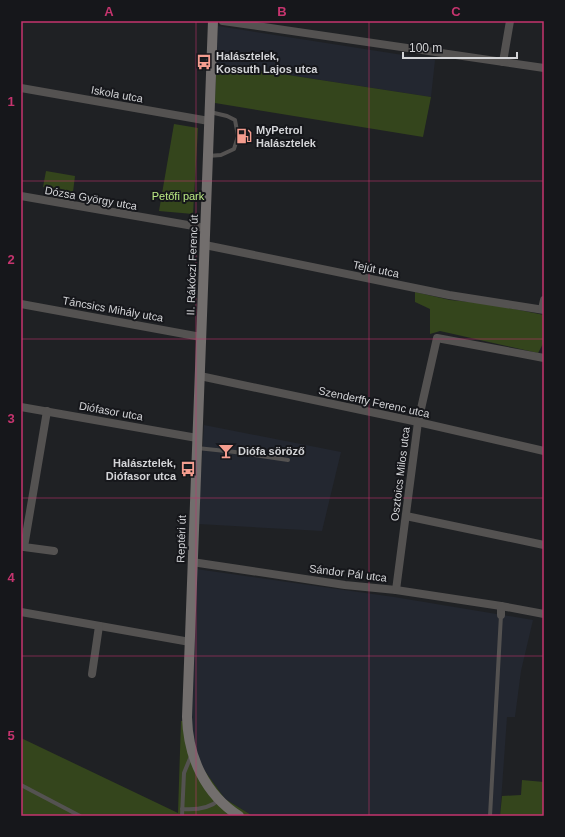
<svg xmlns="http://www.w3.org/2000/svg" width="565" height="837" font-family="Helvetica,sans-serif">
  <rect width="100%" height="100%" fill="#1f2124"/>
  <g fill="#232730">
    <path d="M218,26L435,60L431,97L216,64Z"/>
    <path d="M204,425L341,452L322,531L198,524Z"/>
    <path d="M196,569L394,597L533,620L521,671L515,717H507L500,816H253L225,799L199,763L188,721Z"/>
  </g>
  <g fill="#34451c">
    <path d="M216,64L431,97L423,137L215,103Z"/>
    <path d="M174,124L198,128L193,214L159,211Z"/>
    <path d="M46,171L75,176L73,192L43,187Z"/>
    <path d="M415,292L450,300L490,304L544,315V342L538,353L440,331L430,334V309L415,302Z"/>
    <path d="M181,721H188L199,763L225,799L253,816H21V738L178,813Z"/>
    <path d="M522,780L544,782V816H500L502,796L521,795Z"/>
  </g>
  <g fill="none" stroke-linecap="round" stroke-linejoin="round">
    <g stroke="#545251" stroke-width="4">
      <path d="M208,156L221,155L234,149L238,136L235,120L227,116L210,112"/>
      <path d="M197,448L235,452L288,460"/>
      <path d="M21,785L80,816"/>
      <path d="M182,809C196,810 209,809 219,800"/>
      <path d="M182,816L184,773L191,756"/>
      <path d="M490,816L501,615"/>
    </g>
    <g stroke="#545251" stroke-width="8">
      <path d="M223,21L544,68"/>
      <path d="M503,62L510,21"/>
      <path d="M21,88L209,121"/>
      <path d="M21,196L205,228"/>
      <path d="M205,245L449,295L544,310"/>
      <path d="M21,304L201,337"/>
      <path d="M542,309L544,300"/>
      <path d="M200,376L418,422L544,451"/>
      <path d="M21,407L197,438"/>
      <path d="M47,411L24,547L54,551"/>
      <path d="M406,516L544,545"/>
      <path d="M192,562L345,585L396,590L501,606V615"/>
      <path d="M396,590L418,422L437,338L544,358"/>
      <path d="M501,606L544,614"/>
      <path d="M21,612L190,642"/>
      <path d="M92,674L99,626"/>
    </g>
    <path stroke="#726e6d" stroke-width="10" d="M213,21L187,717C188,757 205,794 239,816"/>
  </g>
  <path fill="none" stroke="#c5346e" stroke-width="1" stroke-opacity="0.55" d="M196,21V816M369,21V816M21,181H544M21,339H544M21,498H544M21,656H544"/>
  <defs>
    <symbol id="bus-bare" viewBox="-9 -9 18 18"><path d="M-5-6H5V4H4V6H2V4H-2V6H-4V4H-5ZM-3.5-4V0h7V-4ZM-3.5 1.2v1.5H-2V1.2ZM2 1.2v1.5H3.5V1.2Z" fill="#f59d8f" stroke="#16171b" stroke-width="2.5" paint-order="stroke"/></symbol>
    <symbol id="fuel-bare" viewBox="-9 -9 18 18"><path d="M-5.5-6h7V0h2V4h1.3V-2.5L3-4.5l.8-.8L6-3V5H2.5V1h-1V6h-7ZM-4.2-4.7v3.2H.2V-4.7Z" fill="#f59d8f" stroke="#16171b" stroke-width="2.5" paint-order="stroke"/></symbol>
    <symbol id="bar-bare" viewBox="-9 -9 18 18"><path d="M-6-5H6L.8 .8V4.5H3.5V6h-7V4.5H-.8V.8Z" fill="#f59d8f" stroke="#16171b" stroke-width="2.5" paint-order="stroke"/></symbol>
  </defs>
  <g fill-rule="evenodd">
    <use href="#bus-bare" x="193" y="51" width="22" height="22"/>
    <use href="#fuel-bare" x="233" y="125" width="22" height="22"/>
    <use href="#bar-bare" x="215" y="440" width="22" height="22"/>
    <use href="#bus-bare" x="177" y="458" width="22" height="22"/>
  </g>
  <g text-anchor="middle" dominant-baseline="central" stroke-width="4" stroke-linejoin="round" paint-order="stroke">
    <g font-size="11" font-weight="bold" fill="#d3d4d7" stroke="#16171b" text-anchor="start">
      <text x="216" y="56">Halásztelek,<tspan x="216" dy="13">Kossuth Lajos utca</tspan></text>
      <text x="256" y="130">MyPetrol<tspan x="256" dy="13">Halásztelek</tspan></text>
      <text x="238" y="451">Diófa söröző</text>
      <text x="176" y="463" text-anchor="end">Halásztelek,<tspan x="176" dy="13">Diófasor utca</tspan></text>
    </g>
    <g font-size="11" fill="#d3d4d7" stroke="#16171b">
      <text transform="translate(117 94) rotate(10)">Iskola utca</text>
      <text transform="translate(91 198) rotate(10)">Dózsa György utca</text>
      <text transform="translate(192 265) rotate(-88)">II. Rákóczi Ferenc út</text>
      <text transform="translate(376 269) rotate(12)">Tejút utca</text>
      <text transform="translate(113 309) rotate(10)">Táncsics Mihály utca</text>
      <text transform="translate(374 402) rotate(12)">Szenderffy Ferenc utca</text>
      <text transform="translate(111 411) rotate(10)">Diófasor utca</text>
      <text transform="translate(400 474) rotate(-83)">Osztoics Milos utca</text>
      <text transform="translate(181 539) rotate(-88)">Reptéri út</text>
      <text transform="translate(348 573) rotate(7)">Sándor Pál utca</text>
    </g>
    <g font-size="11" fill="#bcea84" stroke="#16171b">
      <text x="178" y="196">Petőfi park</text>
    </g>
  </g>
  <rect width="565" height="837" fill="none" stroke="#16171b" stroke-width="44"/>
  <path d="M403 52v6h114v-6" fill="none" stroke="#d3d4d7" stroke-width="2"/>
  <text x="409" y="52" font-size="12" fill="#d3d4d7" stroke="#16171b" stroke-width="3" paint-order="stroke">100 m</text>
  <rect x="22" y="22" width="521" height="793" fill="none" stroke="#c5346e" stroke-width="1.5"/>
  <g font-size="13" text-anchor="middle" font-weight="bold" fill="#c5346e">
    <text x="109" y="16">A</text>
    <text x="282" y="16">B</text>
    <text x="456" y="16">C</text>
    <text x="11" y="106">1</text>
    <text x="11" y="264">2</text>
    <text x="11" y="423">3</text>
    <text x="11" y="582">4</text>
    <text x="11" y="740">5</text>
  </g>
</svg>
